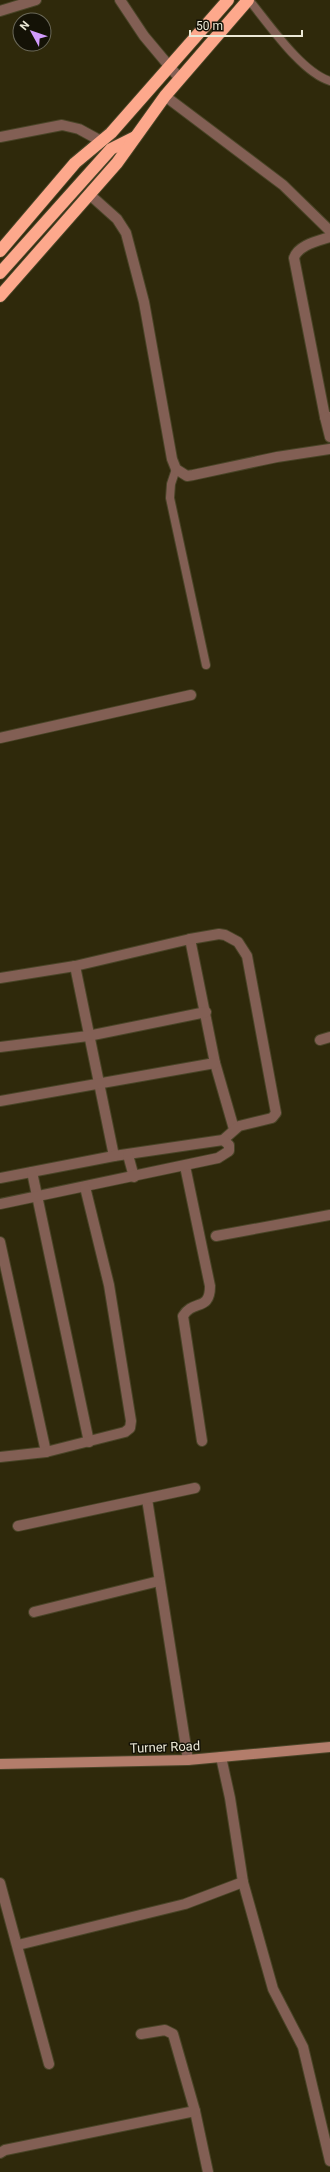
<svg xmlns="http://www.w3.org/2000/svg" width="330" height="2172" font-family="Roboto,sans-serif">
  <rect width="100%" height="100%" fill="#2f290b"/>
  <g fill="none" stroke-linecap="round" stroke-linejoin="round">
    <defs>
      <g id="lane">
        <path d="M249,0C269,24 301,72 330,81"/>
        <path d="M176,469L171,484L170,498L206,665"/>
      </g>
      <g id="street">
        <path d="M120,0L144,36L180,79"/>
        <path d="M0,11L36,0"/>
        <path d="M165,96L283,185L330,231"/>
        <path d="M0,137L62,125L79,129L101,141"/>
        <path d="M89,194L117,219L126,233L144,302L172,459L176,469L187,476L193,475L277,457L330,449"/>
        <path d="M330,237C318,241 298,245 294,258L325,417H330"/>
        <path d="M325,417L330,437"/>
        <path d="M0,738L191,695"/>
        <path d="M190,939L215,1063L234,1129"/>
        <path d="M75,966L114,1156"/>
        <path d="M0,978L75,966L190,939L219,934L225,935L238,942L247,956L276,1113L272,1118L239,1126L223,1140L114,1156L0,1178"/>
        <path d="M320,1040L330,1037"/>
        <path d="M0,1047L88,1036L206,1012"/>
        <path d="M0,1101L215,1063"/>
        <path d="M128,1155L134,1177"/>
        <path d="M185,1166L210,1286C210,1312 193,1299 183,1316L202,1441"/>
        <path d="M32,1172L89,1442"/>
        <path d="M0,1204L218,1158L229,1151V1145L223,1140"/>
        <path d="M216,1236L330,1215"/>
        <path d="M0,1242L46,1452"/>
        <path d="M0,1457L46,1452L125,1432L130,1428L131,1421L109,1285L85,1187"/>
        <path d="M147,1499L188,1760"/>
        <path d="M18,1526L195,1488"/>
        <path d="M34,1612L159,1581"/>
        <path d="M221,1757L230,1798L243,1882L273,1989L303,2047L330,2161"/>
        <path d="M0,1883L49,2064"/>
        <path d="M18,1945L185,1904L243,1882"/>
        <path d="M195,2111L208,2172"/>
        <path d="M0,2153L5,2150L195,2111L173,2034L165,2030L141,2034"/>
      </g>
      <path id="secondary" d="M0,1764L188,1760L330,1747"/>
      <g id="highway">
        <path d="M0,251L75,163L111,133L228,0"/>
        <path d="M0,273L111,149L135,137"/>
        <path d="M0,296L117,163L165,96L248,0"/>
      </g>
    </defs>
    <use href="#lane" stroke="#494427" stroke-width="10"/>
    <use href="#street" stroke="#494427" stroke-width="12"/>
    <use href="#secondary" stroke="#494427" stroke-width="12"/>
    <use href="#highway" stroke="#494427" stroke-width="14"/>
    <use href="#lane" stroke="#825f54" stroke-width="8"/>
    <use href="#street" stroke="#825f54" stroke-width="10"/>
    <use href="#secondary" stroke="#b37d6b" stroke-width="10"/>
    <use href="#highway" stroke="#fda88c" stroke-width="12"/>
  </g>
  <g text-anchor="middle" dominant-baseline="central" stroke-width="3" stroke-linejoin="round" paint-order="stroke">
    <g font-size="13" fill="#ebe8d6" stroke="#141206">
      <text transform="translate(165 1747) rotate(-2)">Turner Road</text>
    </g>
  </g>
  <g transform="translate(32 32) rotate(310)"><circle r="19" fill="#141206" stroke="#6a6859"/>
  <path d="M0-3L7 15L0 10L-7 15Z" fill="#d29cfd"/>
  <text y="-6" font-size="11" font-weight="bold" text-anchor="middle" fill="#ebe8d6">N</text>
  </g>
  <path d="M190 30v6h112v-6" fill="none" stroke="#ebe8d6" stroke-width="2"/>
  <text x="196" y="30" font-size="12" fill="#ebe8d6" stroke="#141206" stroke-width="3" paint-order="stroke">50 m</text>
</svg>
